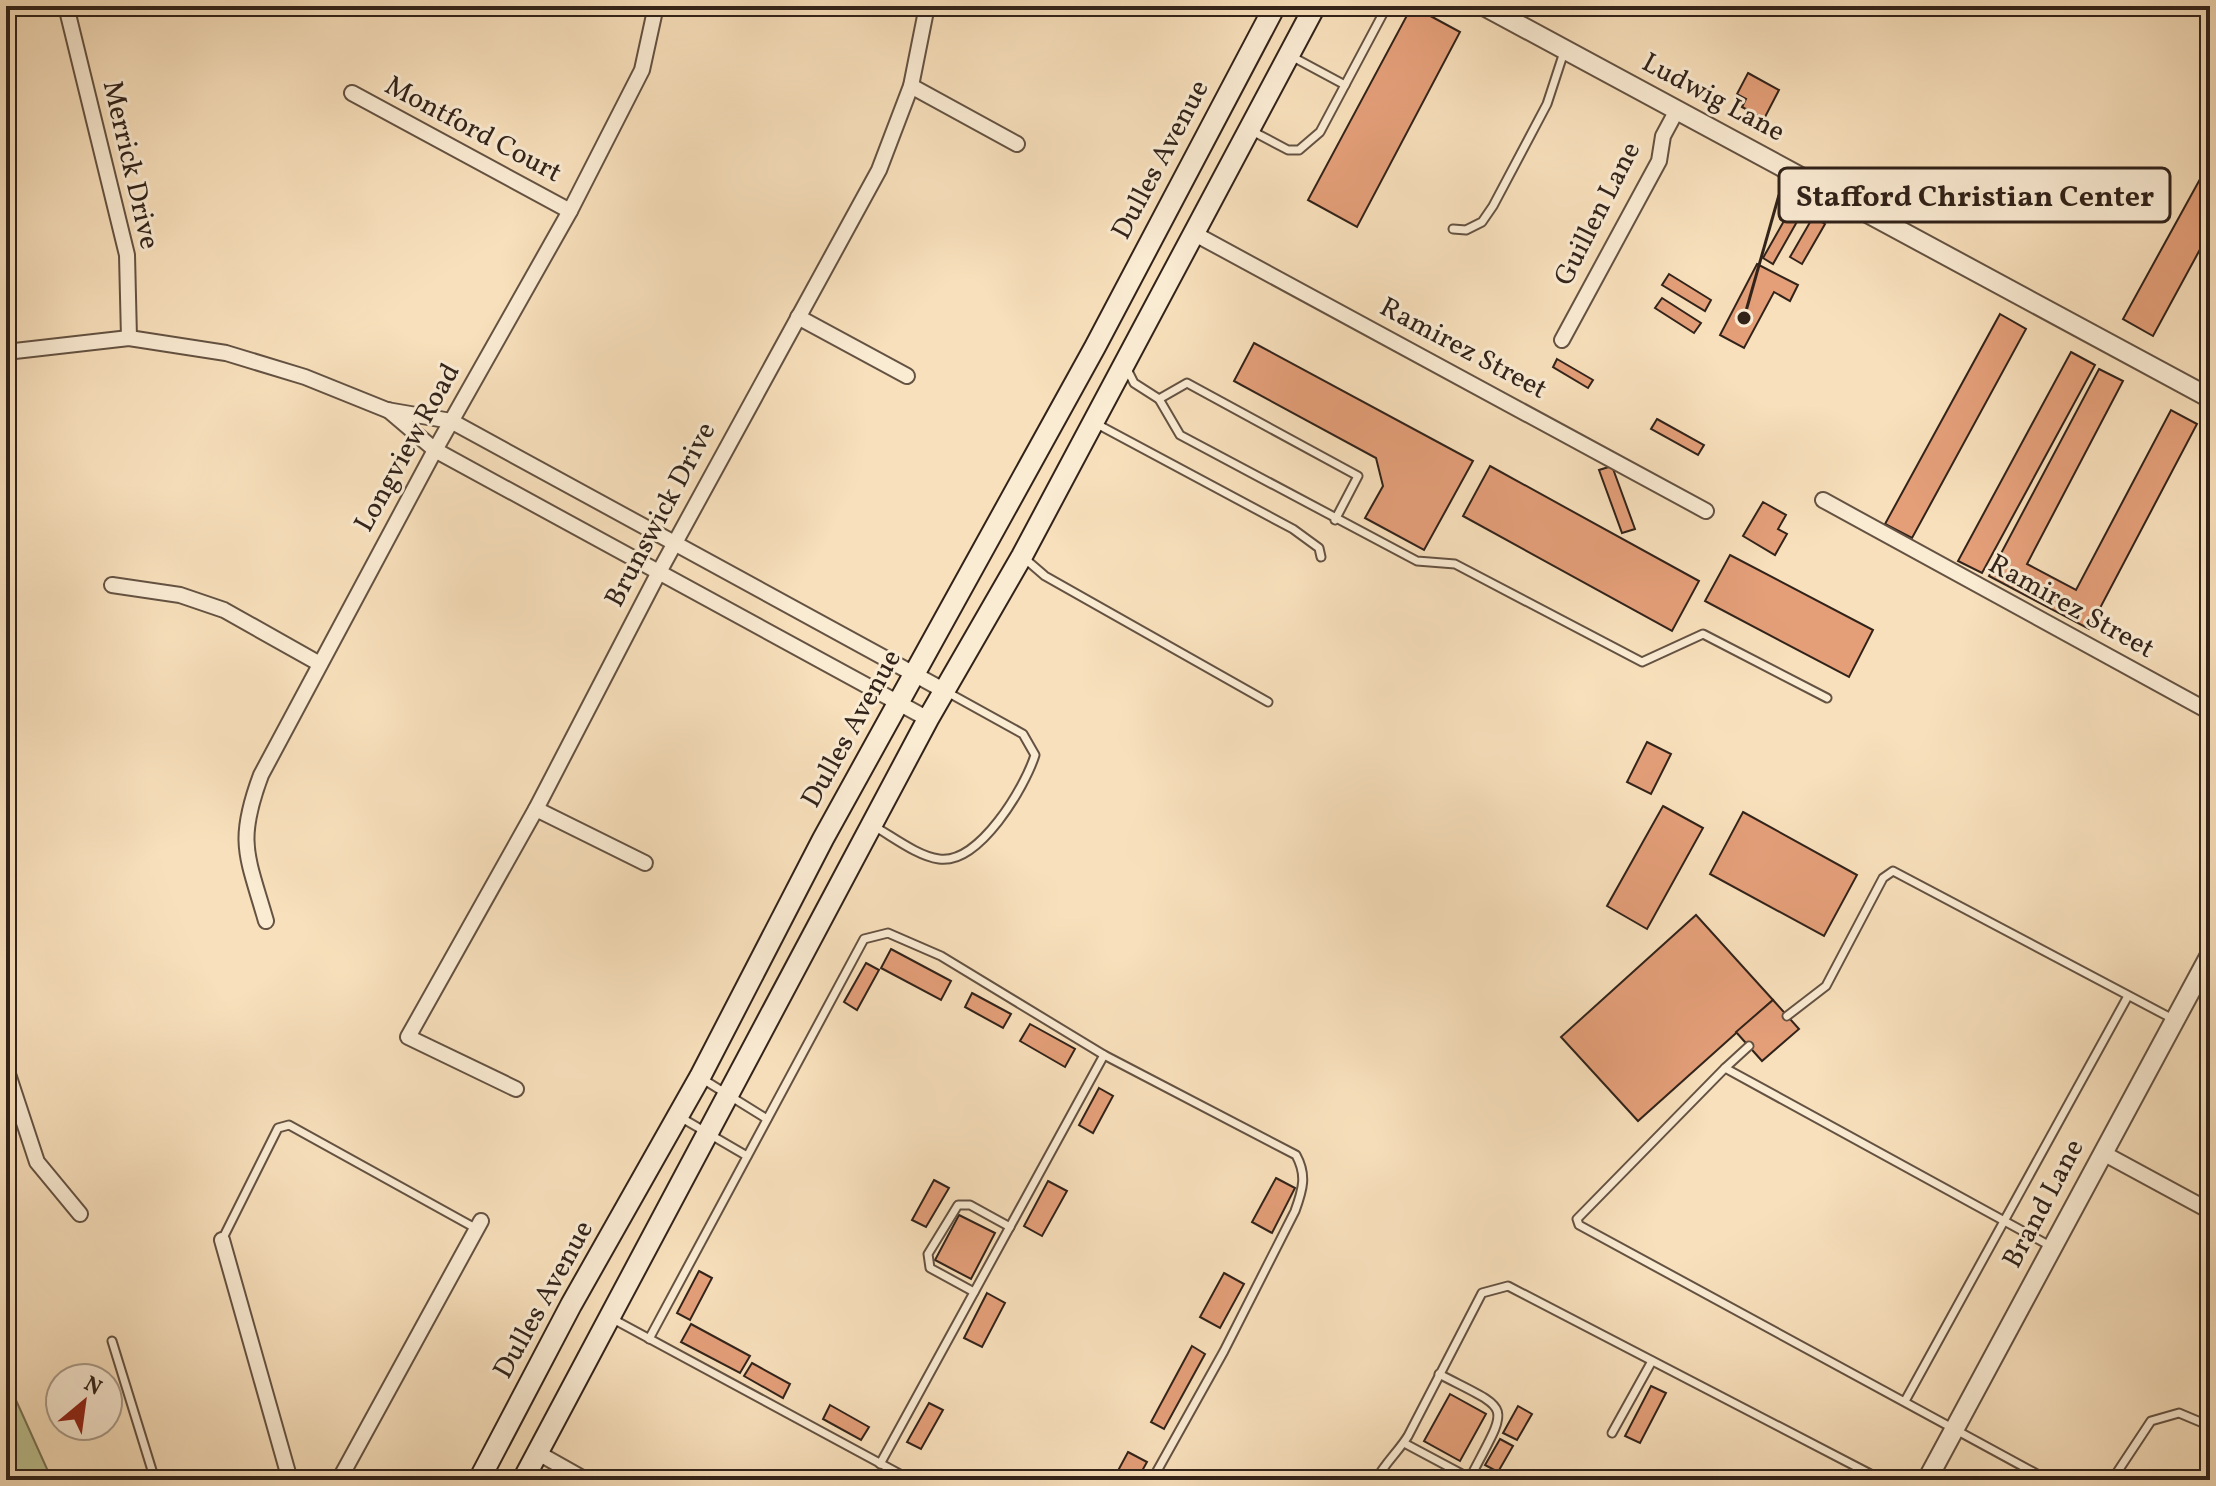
<svg xmlns="http://www.w3.org/2000/svg" width="2216" height="1486" font-family="Vollkorn,serif">
  <rect width="100%" height="100%" fill="#f8e0bc"/>
  <filter id="stains"><feTurbulence type="fractalNoise" baseFrequency=".0025" numOctaves="4"/><feColorMatrix values="0 0 0 0 .2 0 0 0 0 .09 0 0 0 0 .02 0 0 0 .5 -.17"/></filter>
  <radialGradient id="worn" r=".72"><stop offset=".6" stop-color="#630" stop-opacity="0"/><stop offset="1" stop-color="#630" stop-opacity=".3"/></radialGradient>
  <path fill="#bdc291" stroke="#787256" stroke-width="2" d="M6,1378L52,1480H6Z"/>
  <g fill="#e49f79" stroke="#32231a" stroke-width="2">
    <path d="M1412,6L1460,32L1357,227L1308,200Z"/>
    <path d="M1748,73L1779,90L1764,119L1742,107L1746,99L1737,94Z"/>
    <path d="M2210,161V231L2153,336L2123,319Z"/>
    <path d="M1793,205L1803,211L1773,264L1763,258Z"/>
    <path d="M1813,217L1825,224L1802,264L1790,257Z"/>
    <path d="M1757,264L1798,285L1790,301L1774,292L1744,348L1720,335Z"/>
    <path d="M1669,274L1711,300L1705,311L1662,285Z"/>
    <path d="M1662,298L1701,323L1694,333L1655,308Z"/>
    <path d="M2000,314L2026,329L1912,538L1885,524Z"/>
    <path d="M1254,343L1473,461L1424,550L1365,518L1383,486L1376,458L1234,381Z"/>
    <path d="M2071,352L2095,365L1982,573L1958,561Z"/>
    <path d="M1557,359L1593,380L1588,388L1553,367Z"/>
    <path d="M2099,369L2123,381L2027,564L2076,590L2171,410L2197,424L2089,629L1989,576Z"/>
    <path d="M1657,419L1704,445L1698,455L1651,429Z"/>
    <path d="M1490,466L1699,581L1672,631L1463,516Z"/>
    <path d="M1612,466L1635,529L1622,533L1599,470Z"/>
    <path d="M1763,502L1786,515L1778,529L1787,534L1775,555L1743,536Z"/>
    <path d="M1730,555L1873,630L1849,677L1705,601Z"/>
    <path d="M1647,742L1671,754L1651,794L1627,782Z"/>
    <path d="M1663,806L1703,828L1647,929L1607,906Z"/>
    <path d="M1743,812L1857,875L1824,936L1710,874Z"/>
    <path d="M1696,915L1773,1000L1638,1121L1561,1037Z"/>
    <path d="M891,949L951,981L941,1000L881,968Z"/>
    <path d="M866,963L879,970L857,1010L844,1002Z"/>
    <path d="M972,993L1011,1014L1003,1028L965,1007Z"/>
    <path d="M1773,1000L1799,1029L1762,1061L1736,1032Z"/>
    <path d="M1030,1024L1075,1049L1065,1067L1020,1041Z"/>
    <path d="M1099,1088L1113,1096L1093,1133L1079,1125Z"/>
    <path d="M1276,1178L1295,1188L1272,1233L1252,1222Z"/>
    <path d="M934,1180L949,1188L926,1227L912,1220Z"/>
    <path d="M1048,1181L1067,1191L1042,1236L1024,1226Z"/>
    <path d="M959,1215L995,1233L971,1279L935,1260Z"/>
    <path d="M699,1271L712,1278L690,1320L677,1313Z"/>
    <path d="M1224,1273L1244,1284L1220,1328L1200,1317Z"/>
    <path d="M987,1293L1005,1303L982,1347L964,1338Z"/>
    <path d="M691,1324L750,1356L740,1373L681,1342Z"/>
    <path d="M1192,1346L1205,1354L1164,1429L1151,1422Z"/>
    <path d="M752,1363L790,1384L783,1398L744,1376Z"/>
    <path d="M1651,1386L1666,1393L1640,1443L1625,1436Z"/>
    <path d="M1450,1394L1486,1414L1460,1461L1424,1441Z"/>
    <path d="M929,1403L943,1410L921,1449L907,1442Z"/>
    <path d="M830,1405L869,1427L861,1440L823,1419Z"/>
    <path d="M1518,1406L1532,1414L1517,1440L1503,1433Z"/>
    <path d="M1500,1439L1513,1446L1498,1472L1485,1465Z"/>
    <path d="M1128,1452L1147,1462L1137,1480H1113Z"/>
  </g>
  <g fill="none" stroke-linecap="round" stroke-linejoin="round">
    <defs>
      <g id="service">
        <path d="M1291,56L1345,85"/>
        <path d="M1252,131L1288,150H1299L1320,132L1387,6"/>
        <path d="M1453,229L1466,230L1482,222L1493,206L1547,104L1564,52"/>
        <path d="M1127,369L1134,383L1159,399L1180,435L1417,561L1455,564L1642,662L1703,634L1827,698"/>
        <path d="M1159,399L1187,383L1358,476L1335,520"/>
        <path d="M1095,423L1293,529L1319,548L1321,557"/>
        <path d="M1023,557L1045,576L1268,702"/>
        <path d="M872,825C892,836 917,856 939,859C979,865 1025,787 1035,755L1023,734L947,692"/>
        <path d="M1787,1016L1826,986L1883,878L1893,871L2173,1019"/>
        <path d="M1725,1068L1749,1046"/>
        <path d="M701,1078L767,1119"/>
        <path d="M680,1117L747,1156"/>
        <path d="M222,1240L278,1128L289,1125L477,1229"/>
        <path d="M974,1292L930,1268L928,1254L958,1205H970L1010,1227"/>
        <path d="M611,1318L911,1480"/>
        <path d="M649,1339L864,939L888,933L941,956L1104,1055L1296,1155C1307,1175 1303,1189 1295,1211L1224,1351L1152,1480"/>
        <path d="M112,1341L155,1480"/>
        <path d="M1905,1401L2128,996"/>
        <path d="M1612,1433L1652,1361"/>
        <path d="M1404,1443L1464,1475L1472,1474C1510,1401 1512,1412 1439,1374"/>
        <path d="M880,1464L1104,1055"/>
        <path d="M1376,1480C1385,1463 1398,1452 1408,1436L1482,1293L1508,1286L1882,1480"/>
        <path d="M2048,1480L1579,1225L1577,1219L1725,1068L2052,1247"/>
        <path d="M2112,1480L2151,1421L2179,1413L2210,1426"/>
      </g>
      <g id="minor">
        <path d="M66,6L127,255L129,338"/>
        <path d="M911,86L1017,144"/>
        <path d="M352,93L570,211"/>
        <path d="M1195,234L1706,511"/>
        <path d="M798,317L907,376"/>
        <path d="M1562,340L1659,161L1663,136L1677,110"/>
        <path d="M6,352L129,338L226,353L305,377L387,410L451,421L945,691"/>
        <path d="M388,410L435,450L928,719"/>
        <path d="M1823,500L2210,712"/>
        <path d="M112,585L180,595L224,610L320,664"/>
        <path d="M536,809L645,863"/>
        <path d="M266,921C247,855 236,842 261,775L435,450L570,211L642,70L656,6"/>
        <path d="M6,1068L37,1162L80,1214"/>
        <path d="M516,1089L408,1037L536,809L659,572L879,170L911,86L927,6"/>
        <path d="M2103,1153L2210,1211"/>
        <path d="M222,1240L290,1480"/>
        <path d="M538,1453L586,1480"/>
        <path d="M339,1480L481,1221"/>
      </g>
      <g id="tertiary">
        <path d="M1484,6L2210,398"/>
        <path d="M1927,1480L2210,955"/>
      </g>
      <g id="secondary">
        <path d="M479,1480L571,1305L700,1077L823,839L1095,347L1275,6"/>
        <path d="M523,1480L928,719L1022,556L1315,6"/>
      </g>
    </defs>
    <use href="#service" stroke="#645242" stroke-width="11"/>
    <use href="#minor" stroke="#645242" stroke-width="18"/>
    <use href="#tertiary" stroke="#645242" stroke-width="22"/>
    <use href="#secondary" stroke="#32231a" stroke-width="24"/>
    <use href="#service" stroke="#faebd3" stroke-width="7"/>
    <use href="#minor" stroke="#faebd3" stroke-width="14"/>
    <use href="#tertiary" stroke="#faebd3" stroke-width="18"/>
    <use href="#secondary" stroke="#faebd3" stroke-width="20"/>
  </g>
  <g text-anchor="middle" dominant-baseline="central" stroke-width="6" stroke-linejoin="round" paint-order="stroke">
    <g font-size="28" fill="#32231a" stroke="#faebd3">
      <text transform="translate(1713 98) rotate(28)">Ludwig Lane</text>
      <text transform="translate(473 130) rotate(28)">Montford Court</text>
      <text transform="translate(1161 160) rotate(-62)">Dulles Avenue</text>
      <text transform="translate(130 165) rotate(77)">Merrick Drive</text>
      <text transform="translate(1598 214) rotate(-63)">Guillen Lane</text>
      <text transform="translate(1463 349) rotate(28)">Ramirez Street</text>
      <text transform="translate(408 448) rotate(-61)">Longview Road</text>
      <text transform="translate(661 515) rotate(-62)">Brunswick Drive</text>
      <text transform="translate(2071 607) rotate(29)">Ramirez Street</text>
      <text transform="translate(852 729) rotate(-61)">Dulles Avenue</text>
      <text transform="translate(2044 1204) rotate(-62)">Brand Lane</text>
      <text transform="translate(544 1300) rotate(-61)">Dulles Avenue</text>
    </g>
  </g>
  <path fill="none" stroke="#32231a" stroke-width="3" d="M1744 318L1779 195"/>
  <circle fill="#32231a" stroke="#faebd3" stroke-width="3" cx="1744" cy="318" r="8"/>
  <rect fill="#faebd3" stroke="#32231a" stroke-width="3" x="1779" y="168" width="391" height="54" rx="8"/>
  <g font-size="30" text-anchor="middle" font-weight="bold" fill="#32231a">
    <text x="1975" y="206">Stafford Christian Center</text>
  </g>
  <rect width="2216" height="1486" fill="none" stroke="#f8e0bc" stroke-width="32"/>
  <rect x="8" y="8" width="2200" height="1470" fill="none" stroke="#32231a" stroke-width="4"/>
  <rect x="16" y="16" width="2184" height="1454" fill="none" stroke="#32231a" stroke-width="2"/>
  <g transform="translate(84 1402) rotate(29)"><circle r="38" fill="#faebd3" stroke="#aa9b89" stroke-width="2"/>
  <path d="M0-6L14 30L0 20L-14 30Z" fill="#8f2418"/>
  <text y="-12" font-size="22" font-weight="bold" text-anchor="middle" fill="#32231a">N</text>
  </g>
  <rect width="100%" height="100%" filter="url(#stains)"/>
  <rect width="100%" height="100%" fill="url(#worn)"/>
</svg>
